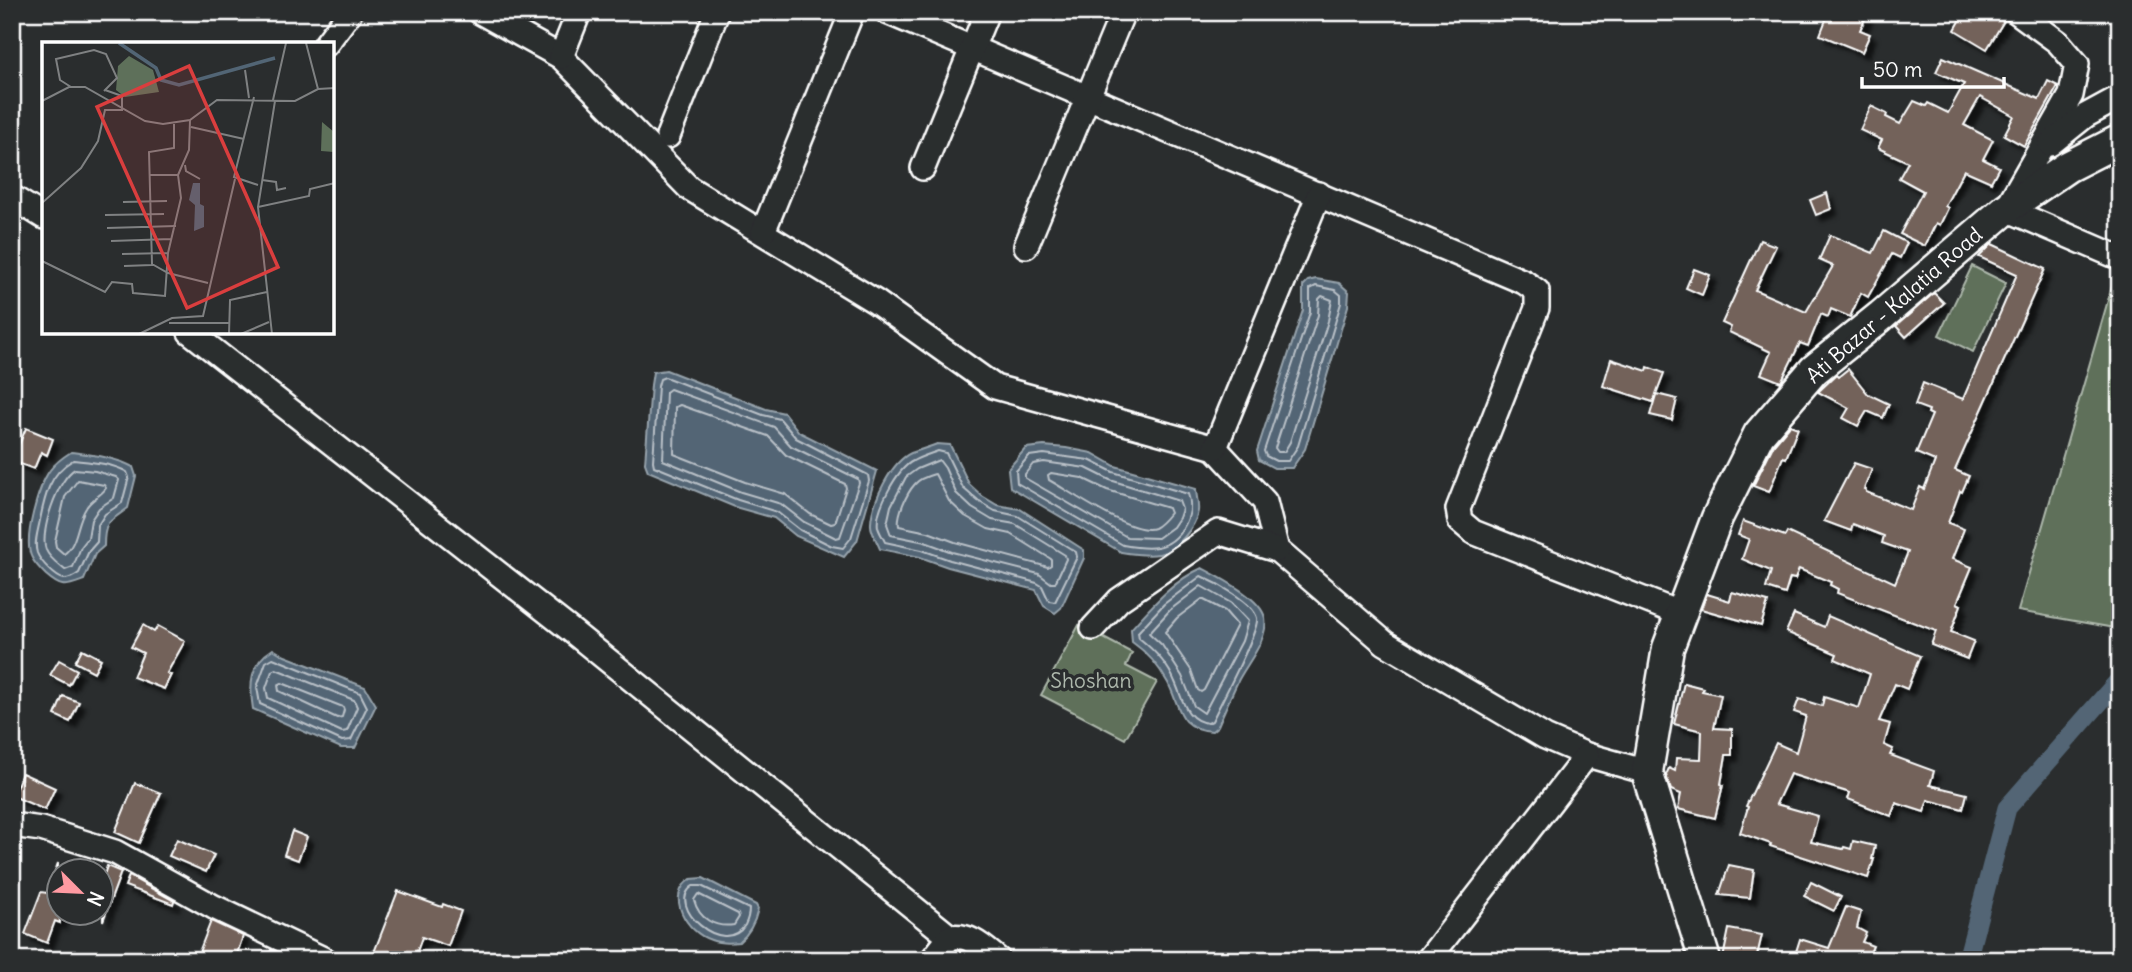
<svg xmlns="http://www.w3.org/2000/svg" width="2132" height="972" font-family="Delius,sans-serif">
  <defs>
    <filter id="shadow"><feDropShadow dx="6" dy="6" stdDeviation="2" flood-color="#0009"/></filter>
  </defs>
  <rect width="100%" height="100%" fill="#2a2d2e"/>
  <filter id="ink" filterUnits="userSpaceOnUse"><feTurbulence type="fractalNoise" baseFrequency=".0143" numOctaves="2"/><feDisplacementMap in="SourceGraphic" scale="14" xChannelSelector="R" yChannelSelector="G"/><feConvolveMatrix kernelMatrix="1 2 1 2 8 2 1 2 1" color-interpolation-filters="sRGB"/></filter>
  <g filter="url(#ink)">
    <g fill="#5e705a" stroke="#aeb8ac" stroke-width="2">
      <path d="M1972,266L2006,283L1973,352L1939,335Z"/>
      <path d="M2120,278V629L2018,611L2113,283Z"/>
      <path d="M1079,625L1132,653L1126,666L1157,682L1125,739L1041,695Z"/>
    </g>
    <g fill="#526575" stroke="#97a3ac" stroke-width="2">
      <path d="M1316,279L1339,283L1349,292L1348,306L1305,449L1292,468H1274L1259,460L1257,451L1303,310V286L1308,281Z"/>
      <path d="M666,370L766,409L784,413L799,432L877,471L857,541L844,557L796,536L774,518L735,507L648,471L645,463L651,385L653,372Z"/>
      <path d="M937,444L950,445L969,484L982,496L997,505L1020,509L1084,550V558L1061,608L1055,613L1044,606L1036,590L948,567L920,557L880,549C877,541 870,531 871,523C872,502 891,462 911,453C920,450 929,447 937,444Z"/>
      <path d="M1044,446L1066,448L1092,453L1115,466L1196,489C1196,495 1199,504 1198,511C1196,527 1175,552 1159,554C1147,556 1133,554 1121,552L1010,487L1008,469L1026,448Z"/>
      <path d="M71,452C93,455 114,457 133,467L136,476L128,508C110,522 104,520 104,546L95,554L84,580C65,587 62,589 46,575C41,570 35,564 32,558C22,540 39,485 50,470C56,462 63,457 71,452Z"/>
      <path d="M1202,568C1219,577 1261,598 1265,618C1269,639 1247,663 1238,681C1231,696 1224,711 1218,726L1212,731C1177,728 1181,708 1168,683C1159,666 1148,653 1132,642L1131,629C1151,607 1174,580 1202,568Z"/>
      <path d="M273,649L285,656L365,687L376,705L355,748H341L253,709C249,684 250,663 273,649Z"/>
      <path d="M703,878L756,905L758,909C755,922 750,933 739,942C731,943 719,943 711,940C687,933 664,895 691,879Z"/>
    </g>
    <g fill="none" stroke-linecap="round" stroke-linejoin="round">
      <g stroke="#bac1c8" stroke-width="2">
        <path d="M1316,286L1335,290L1341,295V303L1298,446L1288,461H1276L1266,456L1264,451L1310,312V289Z"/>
        <path d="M1322,296L1332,300L1328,321L1290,442L1284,452H1278L1275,448L1318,315L1319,299Z"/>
        <path d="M665,377L763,415L780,419L796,438L868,475L869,481L851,538L843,548L832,546L800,530L777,512L738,500L654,466L653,461L658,386L660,379Z"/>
        <path d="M670,389L774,427L791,446L858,479L859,483L840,537L836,538L804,522L781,504L741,492L663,460L666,392Z"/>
        <path d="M680,405L768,436L786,455L845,484L846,488L835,523L831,524L810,514L785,494L745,482L674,454L675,407Z"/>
        <path d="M938,451L946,453L963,488L978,501L995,511L1018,516L1076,552L1077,557L1055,602L1049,601L1042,586L1037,583L950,560L922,550L885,542C883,537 879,532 878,527C875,510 897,469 913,461C920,457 930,454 938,451Z"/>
        <path d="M1044,454L1089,460L1113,472L1188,494C1196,514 1180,543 1157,547C1146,549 1134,547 1123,545L1017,483L1016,471L1029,456Z"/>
        <path d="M73,460C91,462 111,463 127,472L129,477L122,503L105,514L98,525L97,542L89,551L79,573C75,576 70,579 64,579C56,578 40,561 37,553C34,544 37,534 39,525C44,500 48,474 73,460Z"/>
        <path d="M939,460L945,468L956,493L972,508L992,520L1015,524L1065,555L1066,559L1055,583H1051L1039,574L952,552L925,542L891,535L887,524L891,506L906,477L917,469Z"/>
        <path d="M1044,462L1086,468L1110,480L1179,501L1182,509L1179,518L1173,527L1158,538L1127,537L1025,478V474L1033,464Z"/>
        <path d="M75,469L95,471L116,477L119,480L114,498L99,508L91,520L88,538L81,547L73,567L65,570C59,565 49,558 46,550C39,533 58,478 75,469Z"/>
        <path d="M1051,473L1082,478L1107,490L1168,508L1170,513C1166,518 1160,525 1154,528C1133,536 1069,491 1049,480L1048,475Z"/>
        <path d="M935,474L949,501L965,516L988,529L1011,534L1051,559V565L1048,567L955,542L928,532L899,526C897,515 906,494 915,484C920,478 928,476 935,474Z"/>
        <path d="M78,480L104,485L106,488C101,496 91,499 86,508C76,523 78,544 64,554L56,547L55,541L65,497Z"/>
        <path d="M1201,576C1215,582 1253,602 1257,618C1260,630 1220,704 1212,721L1208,723C1185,721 1183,699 1175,682C1168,664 1154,650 1139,638L1138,632L1164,604Z"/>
        <path d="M1201,586L1231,603L1248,621L1242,641L1204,713L1194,706L1182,676L1162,645L1149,633L1170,610Z"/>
        <path d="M1202,599L1225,611L1237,625L1204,690L1201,692L1198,690L1191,670L1165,632L1177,618Z"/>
        <path d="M273,658L360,693L367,707L351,740L342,741L260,704L257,687L266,662Z"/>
        <path d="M276,669L354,700L357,707L347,731L342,732L268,698L266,688L272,671Z"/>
        <path d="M282,683L343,707L344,710L342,717L337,718L279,691L278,685Z"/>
        <path d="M693,886H701L749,909C749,916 748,919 745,925C724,959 664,905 693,886Z"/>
        <path d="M698,894L738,914L739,917L734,925C715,928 699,919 694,900Z"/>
      </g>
      <path stroke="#526575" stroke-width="19" d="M1967,960L2007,808L2120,679"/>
    </g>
    <g fill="#73625a" stroke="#fff" stroke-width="2" filter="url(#shadow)">
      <path d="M1829,12H1868L1860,30L1870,34L1862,52L1820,35Z"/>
      <path d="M1965,12H2003L2005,19L1987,49L1955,30Z"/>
      <path d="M1943,57L2039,99L2048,81L2058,86L2024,146L2004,135L2014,116L1980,97L1964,125L1993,140L1983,159L1999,167L1991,182L1964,170L1945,206L1948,208L1940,225L1936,223L1925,246L1900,234L1923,191L1899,178L1908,162L1878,148L1882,140L1860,130L1871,106L1887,114L1886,117L1900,124L1914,101L1926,106L1928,103L1948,113L1964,84L1936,72Z"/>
      <path d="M1827,193L1831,209L1816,215L1810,200Z"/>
      <path d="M1884,231L1907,243L1900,258L1892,254L1868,297L1861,293L1850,317L1831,309L1828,317L1821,314L1808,346L1800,343L1781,382L1761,374L1771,352L1729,332L1731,327L1722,323L1760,240L1776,246L1755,290L1806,312L1833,266L1819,260L1830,235L1873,253Z"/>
      <path d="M1992,244L2045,269L1955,470L1969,476L1962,492L1960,491L1948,523L1964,529L1952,559L1972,567L1957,603L1961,605L1951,632L1974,641L1967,659L1931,645L1936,631L1837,593L1838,589L1830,585L1831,582L1799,569L1795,579L1790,578L1785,594L1766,588L1771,571L1742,559L1749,539L1738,535L1743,521L1785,536L1787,532L1895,583L1908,552L1882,543L1884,536L1853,524L1851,531L1824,521L1854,463L1872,469L1864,489L1866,490V492L1911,510L1920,487L1924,489L1935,461L1916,453L1932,415L1928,413L1929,410L1915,405L1923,383L1963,399L2017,274L1979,257Z"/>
      <path d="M1694,269L1710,275L1702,295L1686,288Z"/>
      <path d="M1934,293L1944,303L1906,337L1896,326Z"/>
      <path d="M1611,359L1647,371L1648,367L1664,373L1656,394L1677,399L1672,420L1650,415L1656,395L1653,402L1603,386Z"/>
      <path d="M1848,369L1868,394L1889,404L1883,418L1867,411L1858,426L1843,418L1849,408L1818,392L1836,375L1838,377Z"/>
      <path d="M1790,425L1798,428L1786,458L1783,457L1769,492L1753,486L1774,444Z"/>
      <path d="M26,428L53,439L47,455L41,452L34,469L12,461Z"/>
      <path d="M1732,592L1768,602L1761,626L1701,609L1707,594L1730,601Z"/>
      <path d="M1794,614L1824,627L1828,616L1920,656L1907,689L1895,684L1879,721L1890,724L1884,745L1893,749L1890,755L1934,771L1930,785L1967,794L1963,809L1928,800L1924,812L1896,803L1891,816L1848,799L1850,793L1790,774L1776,804L1818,816L1811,842L1843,849L1844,847L1851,849L1853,841L1875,846L1872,859H1874L1868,878L1770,846L1771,844L1740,833L1748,807L1746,806L1776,743L1796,752L1806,716L1794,712L1799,699L1822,706L1824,697L1859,708L1870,674L1835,659L1837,654L1786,632Z"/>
      <path d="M143,625L154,632L158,626L185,641L167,673L171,675L164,689L133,677L143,653L131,647Z"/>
      <path d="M82,649L101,659L94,672L75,662Z"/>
      <path d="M59,660L77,670L69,685L50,675Z"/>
      <path d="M1684,683L1703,688L1702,691L1721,695L1714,728L1732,729V755H1726L1721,784L1723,785L1715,818L1678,809L1681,794L1671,790L1666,775L1669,768L1675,771L1676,758L1701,759L1702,731L1674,724Z"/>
      <path d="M63,696L79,702L70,722L55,715Z"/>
      <path d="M22,773L55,788L45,810L13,796Z"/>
      <path d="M135,783L161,793L139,843L115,832Z"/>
      <path d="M292,831L307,837L298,860L284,855Z"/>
      <path d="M177,839L214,855L206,872L169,856Z"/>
      <path d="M58,863L60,923L55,921L47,943L25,934L41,892L47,893Z"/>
      <path d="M1729,865L1754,870L1750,898L1719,895Z"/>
      <path d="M107,866L121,872L103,921L102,881Z"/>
      <path d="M129,876L174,901L173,904L125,886Z"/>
      <path d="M1811,882L1841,897L1834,911L1804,896Z"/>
      <path d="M398,891L442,907L443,904L461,911L448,946L422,937L414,960H371Z"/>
      <path d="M1846,907L1861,912L1857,928L1866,933L1862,942L1873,946L1867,960H1809L1795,955L1800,939L1829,948Z"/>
      <path d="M211,921L243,936L235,960H196Z"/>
      <path d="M1729,929L1762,935L1756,960L1723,958Z"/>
      <path d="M271,950L292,960H267Z"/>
    </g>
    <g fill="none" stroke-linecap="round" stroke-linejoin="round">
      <defs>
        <g id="minor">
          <path d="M480,12L561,57L689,188L876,302L995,387L1215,448L1265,502L1277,550L1385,643L1545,737L1587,755L1647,772"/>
          <path d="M887,12L1524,282L1537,291V308L1458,509L1460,521L1473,532L1681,614"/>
          <path d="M2017,12L2058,42L2077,64L2071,95L2006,209L2120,258"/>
          <path d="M326,44L350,12"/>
          <path d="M561,57L579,12"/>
          <path d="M668,136L717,12"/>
          <path d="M2050,144L2085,116L2120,97"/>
          <path d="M923,168L987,12"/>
          <path d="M12,197L44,217"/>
          <path d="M763,232L852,12"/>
          <path d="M1026,246L1123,12"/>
          <path d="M190,332L568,628L950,937"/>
          <path d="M1215,448L1319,194"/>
          <path d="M1093,628L1119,600L1218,532L1277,550"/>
          <path d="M12,825L41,829L115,852L214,907L325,960"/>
          <path d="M932,960L950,937C971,934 983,947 999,960"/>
          <path d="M1428,960L1587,755"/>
        </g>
        <path id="major" d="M1705,960L1647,772L1668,648L1717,518L1759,434L1814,370L1881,316L2006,209L2067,167L2120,140"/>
      </defs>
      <use href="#minor" stroke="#fff" stroke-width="28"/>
      <use href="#major" stroke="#fff" stroke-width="35"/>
      <use href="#minor" stroke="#2a2d2e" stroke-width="23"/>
      <use href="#major" stroke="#2a2d2e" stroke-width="30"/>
    </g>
  </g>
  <g text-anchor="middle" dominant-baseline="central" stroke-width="7" stroke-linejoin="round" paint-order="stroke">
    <g font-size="21" fill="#fff" stroke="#2a2d2e">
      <text transform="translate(1894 305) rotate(-41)">Ati Bazar - Kalatia Road</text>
    </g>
    <g font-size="21" fill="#aeb8ac" stroke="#2a2d2e">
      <text x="1091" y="680">Shoshan</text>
    </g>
  </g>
  <g transform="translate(42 42)">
    <rect width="292" height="292" fill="#2a2d2e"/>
    <path d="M87,14L111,28L117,50L83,55L74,48L76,24ZM280,80L292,90V110L279,109Z" fill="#5e705a"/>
    <path d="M151,141H158V162L162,164V185L152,189L153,163L147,158Z" fill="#526575"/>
    <path fill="none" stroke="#526575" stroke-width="3.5" d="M77,1L114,26L119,38L137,43L233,16"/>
    <path fill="none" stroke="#7f8182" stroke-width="2" d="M264,1L276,47M203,28L207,56M29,45L18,38L14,17L52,8L64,12L75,36L62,49M212,55L192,135L216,143M231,58L244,1M0,59L27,45H43L103,79L121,82L148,78L175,58L253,59L276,47L293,46M132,82V106L107,110L110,222L126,231L166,241M149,85L202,97M143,123L144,129L158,137M108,133H136M220,138L234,140L235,148L244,146M81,160L125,159M0,161L39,126L56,99L63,68H80V54L63,48M216,165L267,154L268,147L293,141M63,173L122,172M65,186L134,184M69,199L129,197M80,212L126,211M0,219L63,250L70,240L90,242L91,251L123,254L126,211L139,156L136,133L147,108L148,78M82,224L110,223M127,281H187M97,292L130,276L161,274L193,137M187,292L188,258L225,250M199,292L227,280M230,292L216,165L233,59"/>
    <path fill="#da3e3e" fill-opacity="0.15" stroke="#da3e3e" stroke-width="3.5" d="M147,24L236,225L145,266L55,65Z"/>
    <rect width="292" height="292" fill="none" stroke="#fff" stroke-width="3.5"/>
  </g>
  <rect width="2132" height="972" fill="none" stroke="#2a2d2e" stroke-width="42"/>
  <rect x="21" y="21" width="2090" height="930" fill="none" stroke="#fff" stroke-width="2.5" filter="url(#ink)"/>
  <g transform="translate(80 892) rotate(114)"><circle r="33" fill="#2a2d2e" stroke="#7f8182" stroke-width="2"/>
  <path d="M0-5L12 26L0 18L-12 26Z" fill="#ff9aa2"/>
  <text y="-10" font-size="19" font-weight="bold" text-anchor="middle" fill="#ffffff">N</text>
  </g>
  <path d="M1862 77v10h142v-10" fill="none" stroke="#ffffff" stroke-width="3.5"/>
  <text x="1873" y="77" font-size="21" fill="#ffffff" stroke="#2a2d2e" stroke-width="5" paint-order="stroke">50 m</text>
</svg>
